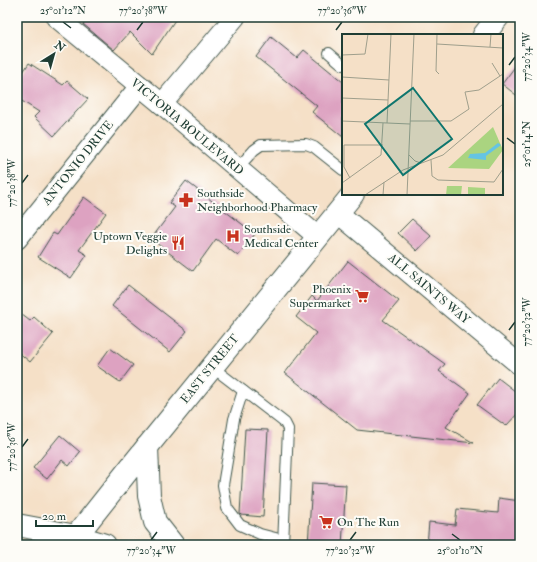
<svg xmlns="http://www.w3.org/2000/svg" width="537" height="562" font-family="'IM FELL Double Pica',serif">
  <rect width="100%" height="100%" fill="#fdfcf7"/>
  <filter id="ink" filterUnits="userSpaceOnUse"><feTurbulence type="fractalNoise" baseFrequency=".025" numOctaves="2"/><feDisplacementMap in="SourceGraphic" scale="8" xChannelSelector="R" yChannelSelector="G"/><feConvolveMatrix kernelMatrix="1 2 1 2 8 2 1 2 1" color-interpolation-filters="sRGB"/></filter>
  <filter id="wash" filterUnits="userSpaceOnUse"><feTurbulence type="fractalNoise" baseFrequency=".012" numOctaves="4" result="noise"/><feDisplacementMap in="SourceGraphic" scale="16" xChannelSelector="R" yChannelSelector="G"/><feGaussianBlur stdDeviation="0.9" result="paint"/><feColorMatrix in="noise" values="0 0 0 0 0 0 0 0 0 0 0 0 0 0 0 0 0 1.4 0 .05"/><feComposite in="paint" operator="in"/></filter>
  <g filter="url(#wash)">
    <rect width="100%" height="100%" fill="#f5e0c7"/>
    <g id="blocks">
      <g fill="#dda2c1">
        <path d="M90,17H177L152,54L130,32L114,50L83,24Z"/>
        <path d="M271,37L297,58L304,50L343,82V137L312,112L317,106L256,57Z"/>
        <path d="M520,60V98L502,84Z"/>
        <path d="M29,63L63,85L67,81L88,99L54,136L34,117L39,112L17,98V81Z"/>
        <path d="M186,181L255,234L238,256L216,239L193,271L151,239L175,207L169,203Z"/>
        <path d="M84,197L106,213L79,250L87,255L71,278L38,257L53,233L57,235Z"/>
        <path d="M412,219L431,236L417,251L398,233Z"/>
        <path d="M348,261L399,301L383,320L445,364L439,371L470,393L446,427L474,443L357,430L285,373L316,333L296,317L312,296L317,301Z"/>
        <path d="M128,285L187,331L170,352L112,306Z"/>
        <path d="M17,311L30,321L34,317L53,334L30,362L17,351Z"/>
        <path d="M110,348L133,365L120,382L97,366Z"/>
        <path d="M498,378L520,395V411L506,426L477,405Z"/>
        <path d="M245,429L268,430L263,517L241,515L240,514Z"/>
        <path d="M60,435L80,452L69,466L62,460L47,479L33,468Z"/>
        <path d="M312,483L346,485L342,545H308Z"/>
        <path d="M499,498L520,501V545H427L429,522L455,525L457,509L498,513Z"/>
      </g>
    </g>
  </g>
  <g filter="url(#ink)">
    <use href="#blocks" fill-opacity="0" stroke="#3f554a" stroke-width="1"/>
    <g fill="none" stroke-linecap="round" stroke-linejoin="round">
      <defs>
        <g id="lane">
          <path d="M329,53L343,65"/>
          <path d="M237,169L254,150L261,145L306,144L314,147L343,170"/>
          <path d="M212,367L280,419L285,423L288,429L283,545"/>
          <path d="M243,391L234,419L223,485L227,508L240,525L260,534L283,540"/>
        </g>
        <g id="street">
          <path d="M56,17L162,104L318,237"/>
          <path d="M162,104L235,17"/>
          <path d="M338,213L520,365"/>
          <path d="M17,239L140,86"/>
        </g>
        <g id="secondary">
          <path d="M484,35L498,17"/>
          <path d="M147,447L149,496L155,522L173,545"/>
          <path d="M17,525L76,536L105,545"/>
          <path d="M69,545L134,463L353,194"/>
        </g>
      </defs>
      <use href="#lane" stroke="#3f554a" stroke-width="12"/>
      <use href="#street" stroke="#3f554a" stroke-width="22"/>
      <use href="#secondary" stroke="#3f554a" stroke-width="24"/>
      <use href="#lane" stroke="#fff" stroke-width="10"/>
      <use href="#street" stroke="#fff" stroke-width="20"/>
      <use href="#secondary" stroke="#fff" stroke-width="22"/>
    </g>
  </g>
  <path fill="none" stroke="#1f3d34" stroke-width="1.5" d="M63,22L71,28M137,30L143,22M336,30L342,22M509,65L515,57M507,138L515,144M22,183L28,175M509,330L515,322M22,447L28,439M452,534L460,540M151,540L157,532M350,540L356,532"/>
  <defs>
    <symbol id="pharmacy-bare" viewBox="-9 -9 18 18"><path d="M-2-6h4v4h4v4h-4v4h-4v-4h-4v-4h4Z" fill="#c8321e" stroke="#fdfcf7" stroke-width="2.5" paint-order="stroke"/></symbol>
    <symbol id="hospital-bare" viewBox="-9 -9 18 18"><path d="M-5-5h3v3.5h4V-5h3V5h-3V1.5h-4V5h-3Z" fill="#c8321e" stroke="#fdfcf7" stroke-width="2.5" paint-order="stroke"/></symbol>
    <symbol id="restaurant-bare" viewBox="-9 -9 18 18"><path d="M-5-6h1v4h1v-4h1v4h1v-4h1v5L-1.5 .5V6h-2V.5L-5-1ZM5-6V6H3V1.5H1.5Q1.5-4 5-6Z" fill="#c8321e" stroke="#fdfcf7" stroke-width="2.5" paint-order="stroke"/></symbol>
    <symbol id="supermarket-bare" viewBox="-9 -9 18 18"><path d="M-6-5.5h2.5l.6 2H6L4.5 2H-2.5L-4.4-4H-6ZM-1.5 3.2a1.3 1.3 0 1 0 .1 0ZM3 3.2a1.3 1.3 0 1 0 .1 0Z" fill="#c8321e" stroke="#fdfcf7" stroke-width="2.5" paint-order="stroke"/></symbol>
  </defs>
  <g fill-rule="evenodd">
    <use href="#pharmacy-bare" x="176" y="190" width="20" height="20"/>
    <use href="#hospital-bare" x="223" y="226" width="20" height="20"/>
    <use href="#restaurant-bare" x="168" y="233" width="20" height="20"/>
    <use href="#supermarket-bare" x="352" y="286" width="20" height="20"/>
    <use href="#supermarket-bare" x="316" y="512" width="20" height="20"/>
  </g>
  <g text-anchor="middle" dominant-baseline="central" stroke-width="4" stroke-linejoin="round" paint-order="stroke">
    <g font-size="12" fill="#1f3d34" stroke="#fdfcf7">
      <text transform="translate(187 127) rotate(40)">VICTORIA BOULEVARD</text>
      <text transform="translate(78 163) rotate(-51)">ANTONIO DRIVE</text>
      <text transform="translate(429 289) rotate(40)">ALL SAINTS WAY</text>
      <text transform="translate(210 369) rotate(-51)">EAST STREET</text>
    </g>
    <g font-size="12" fill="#1f3d34" stroke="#fdfcf7" text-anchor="start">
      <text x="197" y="193">Southside<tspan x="197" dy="14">Neighborhood Pharmacy</tspan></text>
      <text x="244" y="229">Southside<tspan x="244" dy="14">Medical Center</tspan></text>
      <text x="167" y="236" text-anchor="end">Uptown Veggie<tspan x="167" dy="14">Delights</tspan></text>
      <text x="351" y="289" text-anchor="end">Phoenix<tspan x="351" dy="14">Supermarket</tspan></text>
      <text x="337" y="522">On The Run</text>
    </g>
  </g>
  <g transform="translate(342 34)">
    <rect width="161" height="161" fill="#f5e0c7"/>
    <path d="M151,93L161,116L147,135L106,134Z" fill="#aad480"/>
    <path d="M105,152H120L119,161H104ZM126,153L143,154V161H126Z" fill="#aad480"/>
    <path d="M156,109L159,111L144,122V126L126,124L128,120L143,119Z" fill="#65c4e3"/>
    <path fill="none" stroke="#9f9f8c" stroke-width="1" d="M95,0L94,37L97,40M95,10L161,14M148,13L149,0M0,21L23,20L26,0M150,29L158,42M0,43L47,46M0,64L46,66M0,87L68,90M68,87H109L127,75L123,58L137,56L161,40M45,89L49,0M67,121L73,127L79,129M89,126L90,142L96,146L152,148L161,135M8,144L2,133V111H41M0,149L39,121L41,89M23,161L61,136L101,121L161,70M41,161L42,148M65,161L72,0"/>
    <path fill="#0f766e" fill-opacity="0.15" stroke="#0f766e" stroke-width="2" d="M71,54L110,105L61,141L23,90Z"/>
    <rect width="161" height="161" fill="none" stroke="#1f3d34" stroke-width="2"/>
  </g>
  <rect width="537" height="562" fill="none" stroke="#fdfcf7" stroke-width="44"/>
  <g transform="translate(54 54) rotate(37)" stroke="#fdfcf7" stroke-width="3" paint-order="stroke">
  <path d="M0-3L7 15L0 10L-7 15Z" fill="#1f3d34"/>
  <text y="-6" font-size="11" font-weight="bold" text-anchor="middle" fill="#1f3d34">N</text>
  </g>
  <path d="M36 520v6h57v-6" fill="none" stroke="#1f3d34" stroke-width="2"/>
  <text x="42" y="520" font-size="12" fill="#1f3d34" stroke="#fdfcf7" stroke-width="3" paint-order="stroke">20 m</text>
  <rect x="22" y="22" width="493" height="518" fill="none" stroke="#1f3d34" stroke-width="1.5"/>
  <g font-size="10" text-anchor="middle" fill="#1f3d34">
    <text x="63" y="14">25°01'12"N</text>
    <text x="143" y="14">77°20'38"W</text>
    <text x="342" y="14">77°20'36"W</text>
    <text transform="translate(526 57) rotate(-90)" y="4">77°20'34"W</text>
    <text transform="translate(526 144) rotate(-90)" y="4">25°01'14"N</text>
    <text transform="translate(11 183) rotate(-90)" y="4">77°20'38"W</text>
    <text transform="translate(526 322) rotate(-90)" y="4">77°20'32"W</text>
    <text transform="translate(11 447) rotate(-90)" y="4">77°20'36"W</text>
    <text x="151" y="554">77°20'34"W</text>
    <text x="350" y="554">77°20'32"W</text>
    <text x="460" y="554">25°01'10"N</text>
  </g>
</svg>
